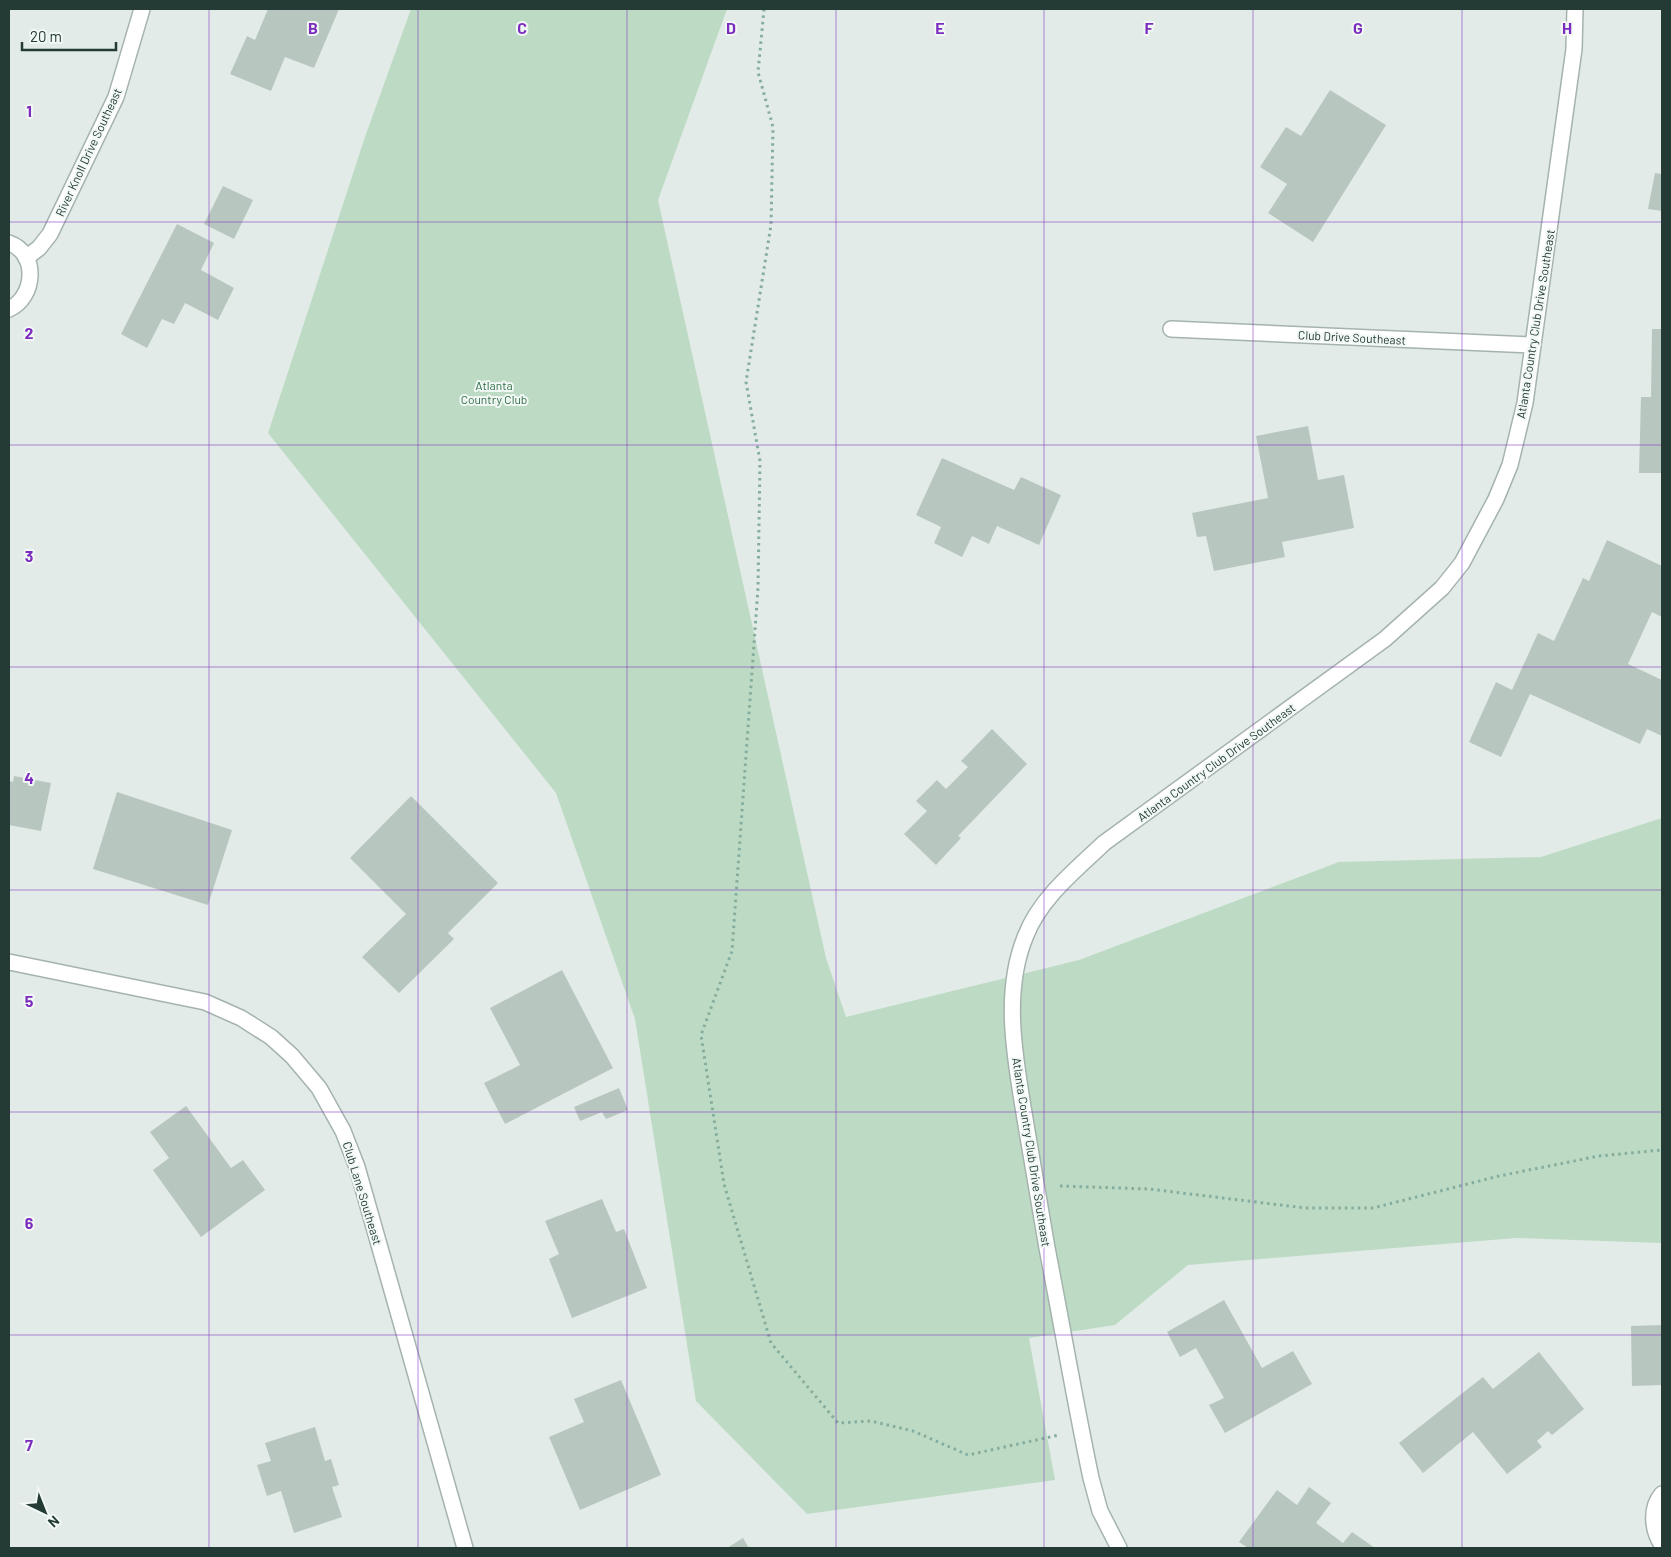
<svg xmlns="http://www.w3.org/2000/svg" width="1671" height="1557" font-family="Barlow,sans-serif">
  <rect width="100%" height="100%" fill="#e2ebe7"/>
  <path fill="#bddbc4" d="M411,9H727L658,200L826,958L846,1017L1079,960L1339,862L1541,857L1662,818V1243L1516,1238L1188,1265L1115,1325L1029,1338L1055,1480L807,1514L696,1401L635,1019L556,793L268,433L365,137Z"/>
  <g fill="#b8c6c0">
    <path d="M268,9H339L314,68L285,57L271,91L230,74L247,36L255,40Z"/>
    <path d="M1330,90L1386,125L1313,242L1268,213L1287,184L1260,167L1286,127L1301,136Z"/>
    <path d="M1655,173L1662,174V211L1648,209Z"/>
    <path d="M223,186L253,200L234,239L204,224Z"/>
    <path d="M177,224L214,243L201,270L234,288L218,320L185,303L174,324L162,319L147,348L121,334Z"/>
    <path d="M1652,329H1662V473H1639L1641,397H1651Z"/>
    <path d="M1308,426L1318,480L1344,475L1354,528L1282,542L1285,557L1214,571L1206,536L1197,537L1192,513L1268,498L1256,436Z"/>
    <path d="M942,458L1014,490L1021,477L1061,495L1039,545L997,526L989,544L972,536L962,557L934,543L941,527L916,515Z"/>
    <path d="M1607,540L1662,566V617L1652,612L1628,664L1662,680V736L1647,729L1640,744L1530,694L1501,757L1469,742L1496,682L1512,690L1538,633L1554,641L1583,578L1589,581Z"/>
    <path d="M992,729L1027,764L958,836L961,838L936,865L904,834L927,811L916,801L937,780L946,789L968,767L961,761Z"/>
    <path d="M14,776L51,783L41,831L9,825V781L13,782Z"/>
    <path d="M117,792L232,830L208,905L93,869Z"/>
    <path d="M411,796L498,883L448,933L454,939L399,993L362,957L406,914L350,858Z"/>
    <path d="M562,970L613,1068L505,1124L484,1083L520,1065L490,1008Z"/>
    <path d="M619,1088L628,1110L606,1119L602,1112L580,1121L574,1107Z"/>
    <path d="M186,1106L231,1168L243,1160L265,1190L201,1237L153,1170L169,1158L150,1132Z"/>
    <path d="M602,1199L616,1232L624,1229L647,1288L572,1318L549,1259L559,1254L545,1221Z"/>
    <path d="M1224,1300L1262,1368L1293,1351L1312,1384L1225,1433L1209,1405L1224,1398L1196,1348L1180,1357L1167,1332Z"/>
    <path d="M1662,1325V1385L1632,1386L1631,1326Z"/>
    <path d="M1539,1352L1584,1409L1552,1435L1548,1431L1537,1441L1542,1447L1507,1474L1473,1432L1423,1473L1399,1443L1483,1377L1493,1389Z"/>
    <path d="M621,1380L661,1475L580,1510L549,1437L584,1422L574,1399Z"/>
    <path d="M315,1427L325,1461L331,1459L339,1485L332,1487L342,1517L294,1533L281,1491L267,1496L257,1465L271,1461L265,1443Z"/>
    <path d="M1309,1487L1331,1503L1316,1523L1343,1543L1352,1532L1375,1548H1248L1239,1542L1277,1490L1297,1505Z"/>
    <path d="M743,1538L749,1548H727Z"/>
  </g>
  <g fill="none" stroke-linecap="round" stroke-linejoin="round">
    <defs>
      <g id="street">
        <path d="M9,243C39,253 35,298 9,309"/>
        <path d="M26,258L39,248L50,234L116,97L142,9"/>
        <path d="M1171,329L1532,345"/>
        <path d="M9,962L205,1002L241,1018L271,1037L292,1056L319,1088L343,1131L357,1167L465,1548"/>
        <path d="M1662,1494C1650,1508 1652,1530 1662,1545"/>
        <path d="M1119,1548L1100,1511L1091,1478C1075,1402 1062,1325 1047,1248C1040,1207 1033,1166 1026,1125C1016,1063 1001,994 1026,935C1041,897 1076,870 1104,843L1385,639L1442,588L1462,563L1496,499L1510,465L1525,403L1574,49L1575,9"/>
      </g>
    </defs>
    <use href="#street" stroke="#a5b3ae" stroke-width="18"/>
    <g stroke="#85ad9f" stroke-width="3" stroke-dasharray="2.5 4" stroke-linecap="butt">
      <path d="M764,9L758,72L773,127L771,225L746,382L760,461L758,588L732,951L701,1035L724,1184L771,1343L838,1423L871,1421L913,1431L968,1455L1059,1435"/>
      <path d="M1060,1186L1149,1189L1305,1208H1373L1499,1176L1599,1156L1662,1150"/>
    </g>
    <use href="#street" stroke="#fff" stroke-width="15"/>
  </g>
  <path fill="none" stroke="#7b2cbf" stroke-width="1" stroke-opacity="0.55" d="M209,9V1548M418,9V1548M627,9V1548M836,9V1548M1044,9V1548M1253,9V1548M1462,9V1548M9,222H1662M9,445H1662M9,667H1662M9,890H1662M9,1112H1662M9,1335H1662"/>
  <g text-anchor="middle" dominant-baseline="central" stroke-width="4" stroke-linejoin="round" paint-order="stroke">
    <g font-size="12" fill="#233b34" stroke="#f2f8f5">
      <text transform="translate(88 152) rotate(-65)">River Knoll Drive Southeast</text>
      <text transform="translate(1535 324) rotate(-81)">Atlanta Country Club Drive Southeast</text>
      <text transform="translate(1352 337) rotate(3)">Club Drive Southeast</text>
      <text transform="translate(1216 762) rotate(-36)">Atlanta Country Club Drive Southeast</text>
      <text transform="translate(1032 1152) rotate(81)">Atlanta Country Club Drive Southeast</text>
      <text transform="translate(363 1193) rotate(73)">Club Lane Southeast</text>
    </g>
    <g font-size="12" fill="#306f47" stroke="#f2f8f5">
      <text x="494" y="385">Atlanta<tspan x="494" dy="14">Country Club</tspan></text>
    </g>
  </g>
  <g font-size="16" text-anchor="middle" font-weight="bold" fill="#7b2cbf" stroke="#f2f8f5" stroke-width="4" stroke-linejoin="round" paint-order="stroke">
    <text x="313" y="34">B</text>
    <text x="522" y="34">C</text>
    <text x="731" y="34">D</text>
    <text x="940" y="34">E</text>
    <text x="1149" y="34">F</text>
    <text x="1358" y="34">G</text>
    <text x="1567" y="34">H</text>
    <text x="29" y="117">1</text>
    <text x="29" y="339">2</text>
    <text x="29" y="562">3</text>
    <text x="29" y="784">4</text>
    <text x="29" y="1007">5</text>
    <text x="29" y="1229">6</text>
    <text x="29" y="1451">7</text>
  </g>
  <rect width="1671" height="1557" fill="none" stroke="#233b34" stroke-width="20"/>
  <g transform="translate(45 1512) rotate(137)" stroke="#f2f8f5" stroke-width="4" paint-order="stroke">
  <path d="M0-4L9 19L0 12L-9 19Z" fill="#233b34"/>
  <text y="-8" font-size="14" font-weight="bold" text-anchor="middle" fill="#233b34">N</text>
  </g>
  <path d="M22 42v8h94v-8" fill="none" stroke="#233b34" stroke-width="2.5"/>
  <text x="30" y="42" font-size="15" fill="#233b34" stroke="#f2f8f5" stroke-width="4" paint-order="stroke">20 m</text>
</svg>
